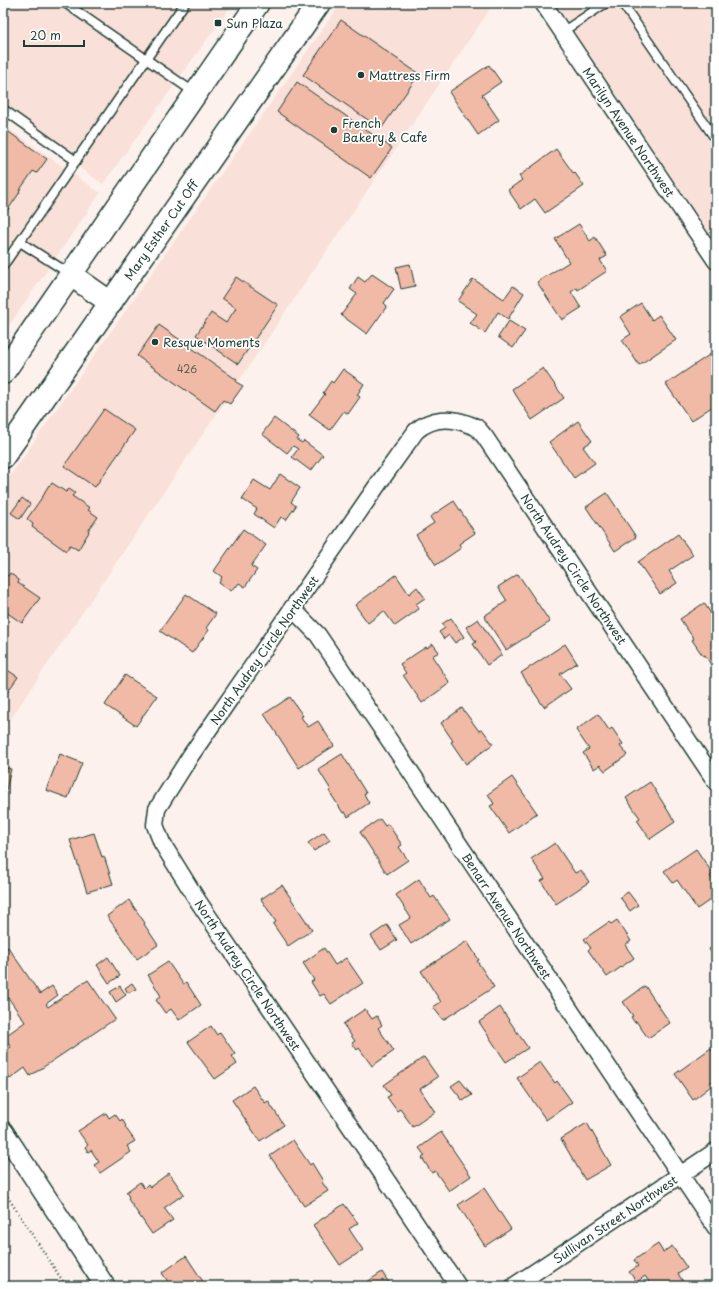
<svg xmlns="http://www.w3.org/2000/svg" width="719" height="1289" font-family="'Playpen Sans',sans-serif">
  <rect width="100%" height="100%" fill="#fcf1ed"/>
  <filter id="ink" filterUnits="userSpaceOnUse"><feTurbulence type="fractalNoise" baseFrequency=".025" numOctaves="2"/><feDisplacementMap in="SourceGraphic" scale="8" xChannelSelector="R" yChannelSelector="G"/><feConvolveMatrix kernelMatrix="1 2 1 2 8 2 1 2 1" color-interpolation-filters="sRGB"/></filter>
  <g filter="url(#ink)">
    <g fill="#f9e0d8">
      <path d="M3,3H233L103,184L3,114Z"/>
      <path d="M341,3H494L3,730V486Z"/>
      <path d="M555,3H716V243Z"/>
      <path d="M3,125L99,192H101L3,334Z"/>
    </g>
    <g fill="#f1baa6" stroke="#1f3d34">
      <path d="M341,20L419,74L381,129L303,75Z"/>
      <path d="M489,65L501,82L482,95L499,120L478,135L449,92Z"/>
      <path d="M297,82L392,148L371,178L277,112Z"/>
      <path d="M3,128L47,159L37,173L33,171L19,191L20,192L3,217Z"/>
      <path d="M556,149L574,174L575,173L584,186L545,213L535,199L521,209L508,190L522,180L519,176Z"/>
      <path d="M579,224L590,241L595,237L607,256L600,260L607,271L578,290L577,288L571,292L581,308L562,320L537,282L569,262L555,239Z"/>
      <path d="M410,264L415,286L401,289L396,267Z"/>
      <path d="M372,274L394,289L384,303L387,306L367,334L341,315L357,294L350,289L358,277L365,282Z"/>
      <path d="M236,277L278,305L238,364L196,335L211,313L226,323L236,308L222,298Z"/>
      <path d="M473,279L504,299L513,286L524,293L508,319L498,312L485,333L470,323L477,314L458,301Z"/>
      <path d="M641,303L652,320L659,315L676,340L639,365L622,340L631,334L620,317Z"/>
      <path d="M509,321L525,331L513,348L498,337Z"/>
      <path d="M159,325L237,380L236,382L243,386L230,404L223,400L215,411L137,356Z"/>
      <path d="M715,351L716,404L691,421L666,384Z"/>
      <path d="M543,368L564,398L532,420L512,389Z"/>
      <path d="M343,369L364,384L357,395L360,397L348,414L344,411L330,430L309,415L325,394L323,393L331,381L333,383Z"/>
      <path d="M104,409L135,430L95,487L64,466Z"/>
      <path d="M274,418L299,437L297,440L302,443L304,441L323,455L311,471L292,457L298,449L293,446L287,453L262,434Z"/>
      <path d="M578,421L592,441L583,447L595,463L574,478L549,442Z"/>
      <path d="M280,474L300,488L291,502L296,506L286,520L281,517L274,528L254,514L257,509L242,499L254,480L270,490Z"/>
      <path d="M52,483L66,492L69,489L75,493L72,496L90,508L88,510L98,517L88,531L89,532L78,550L70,545L66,551L32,527L33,524L27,519L45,493H44L49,485L50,486Z"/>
      <path d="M607,493L636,537L615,551L586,507Z"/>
      <path d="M22,498L30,504L20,519L11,513Z"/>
      <path d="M454,501L475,533L459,544L461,548L436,565L416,535L434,523L430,517Z"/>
      <path d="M243,529L266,545L251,566L257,570L245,587L239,583L236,587L235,586L231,591L219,583L222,577L214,571Z"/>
      <path d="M678,534L693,555L669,571L677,583L660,594L638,562Z"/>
      <path d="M3,573L8,576L10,573L19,580L18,583L40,598L22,623L3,610Z"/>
      <path d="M518,574L550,622L506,650L484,616L507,601L498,587Z"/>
      <path d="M396,575L409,594L417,587L425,598L416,604L419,609L395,626L384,611L368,623L355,605Z"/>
      <path d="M186,594L216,614L206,628L209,630L192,653L160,631Z"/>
      <path d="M704,603L716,621V661L711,665L705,655L703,656L692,640L694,639L680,619Z"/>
      <path d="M451,618L464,637L455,643L449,635L444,639L439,632L445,628L442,624Z"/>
      <path d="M478,619L502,655L487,665L473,644L476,642L466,627Z"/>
      <path d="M433,644L439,652L432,656L450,683L422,703L403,675L406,673L400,664L426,647L427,648Z"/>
      <path d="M565,644L577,663L560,674L571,689L544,707L521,673Z"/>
      <path d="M3,667L18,677L3,698Z"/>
      <path d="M125,675L157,696L136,726L105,705Z"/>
      <path d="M290,697L303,716L301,717L308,727L318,721L334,746L299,768L264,714Z"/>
      <path d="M462,708L479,731L482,729L493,744L466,764L451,742L453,741L441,723Z"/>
      <path d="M598,714L609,730L612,728L623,744L620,746L627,755L605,771L600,765L594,769L583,753L589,749L576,730Z"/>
      <path d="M60,754L82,763L68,798L46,790Z"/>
      <path d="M342,754L366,793L364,794L369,803L348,817L345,812L343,813L329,791L331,790L318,769Z"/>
      <path d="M3,767L11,769L3,803Z"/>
      <path d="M512,777L537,813L509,833L490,806L494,804L488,794Z"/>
      <path d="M650,782L675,822L650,839L637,820L640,818L626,798Z"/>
      <path d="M380,819L385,826L388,824L402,845L399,847L408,860L387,874L360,832Z"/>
      <path d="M324,832L330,840L314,851L308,843Z"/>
      <path d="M94,833L102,857L104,856L113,884L87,892L70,840Z"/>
      <path d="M555,843L575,873L581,870L589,882L556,904L541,881L545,879L531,859Z"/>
      <path d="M696,849L713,874L710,876L716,885V896L697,909L677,880L673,883L664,871Z"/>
      <path d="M419,879L431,898L434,896L450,919L411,944L399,925L411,918L396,895Z"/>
      <path d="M282,885L312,930L288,946L273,924L276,922L261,899Z"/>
      <path d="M628,892L638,905L630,911L620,897Z"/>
      <path d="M129,900L145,923L144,924L158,945L137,959L107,916Z"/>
      <path d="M617,920L631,941L625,945L634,958L607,977L588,950L591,948L584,939L609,922L611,924Z"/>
      <path d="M387,925L397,940L381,950L371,936Z"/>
      <path d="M716,926V934L712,929Z"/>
      <path d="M467,941L479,960L477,961L494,987L443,1020L433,1007L441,1002L421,971Z"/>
      <path d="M716,945V960L709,949Z"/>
      <path d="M8,947L40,994L52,986L58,995L46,1004L48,1007L88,980L115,1019L30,1076L25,1068L10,1079L3,1069V1052L11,1047L4,1037L25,1022L3,990V950Z"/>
      <path d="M324,948L335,965L346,958L363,983L331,1004L324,994L320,996L311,982L314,980L303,963Z"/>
      <path d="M108,957L120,976L109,983L97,965Z"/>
      <path d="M168,962L183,984L186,982L201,1005L179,1020L171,1009L165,1013L156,1000L161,996L148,975Z"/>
      <path d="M132,983L136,989L128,993L125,988Z"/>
      <path d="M120,986L126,995L116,1002L110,992Z"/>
      <path d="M645,986L670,1023L648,1038L636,1021L635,1023L631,1017L633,1016L623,1002Z"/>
      <path d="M500,1007L528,1048L506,1062L479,1022Z"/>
      <path d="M365,1009L372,1019L377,1016L382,1025L378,1028L394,1051L372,1066L359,1048L357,1050L352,1043L355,1041L343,1024Z"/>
      <path d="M211,1026L217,1035L220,1032L235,1054L232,1056L237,1064L215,1079L188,1042Z"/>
      <path d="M711,1048L716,1056V1079L709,1083L711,1086L693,1100L675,1074Z"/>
      <path d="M424,1057L438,1077L420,1089L435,1112L413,1127L400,1109L397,1111L387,1097L391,1095L384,1085Z"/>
      <path d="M540,1062L555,1083L557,1081L572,1102L546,1120L517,1078Z"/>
      <path d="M460,1080L472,1095L463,1101L451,1086Z"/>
      <path d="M253,1086L265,1103L268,1101L284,1125L260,1141L232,1100Z"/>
      <path d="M106,1113L109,1118L115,1114L120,1121L122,1119L126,1126L125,1127L135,1141L127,1146L131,1152L100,1173L94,1165L99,1162L91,1150L88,1152L85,1147L88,1145L78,1131Z"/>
      <path d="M587,1123L611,1165L585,1180L561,1139Z"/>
      <path d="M441,1132L471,1176L449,1191L435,1171L432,1173L422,1158L425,1156L419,1148Z"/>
      <path d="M293,1140L310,1165L312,1163L323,1181L322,1182L328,1191L304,1206L270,1156Z"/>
      <path d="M169,1173L184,1194L164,1208L173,1220L152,1234L128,1199L129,1197L126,1192L140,1182L144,1188L148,1184L150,1187Z"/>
      <path d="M484,1188L511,1229L485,1246L458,1205Z"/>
      <path d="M344,1204L358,1223L349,1229L363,1250L340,1265L313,1225Z"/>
      <path d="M658,1244L663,1252L672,1246L687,1268L678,1274L686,1286H652L645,1276L637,1282L629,1272L638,1266L634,1260Z"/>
      <path d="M186,1256L206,1286H171L162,1273Z"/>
      <path d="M382,1272L391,1286H361Z"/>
    </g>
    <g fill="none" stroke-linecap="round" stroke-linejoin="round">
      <defs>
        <g id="service">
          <path d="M65,3L195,93"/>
          <path d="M622,3L716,140"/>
          <path d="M562,32L606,3"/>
          <path d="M3,109L76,161"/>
          <path d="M20,242L70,274"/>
          <path d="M3,266L185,3"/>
        </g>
        <g id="minor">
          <path d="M543,3L716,261"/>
          <path d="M292,608L318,635L400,756L716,1228"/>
          <path d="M458,1286L198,901L162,843L155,825L157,809L191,755L381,480L416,431C431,418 450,417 468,424C470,425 474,426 476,427C480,430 482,434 485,437L716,782"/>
          <path d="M514,1286L716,1151"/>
        </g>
        <path id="tertiary" d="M3,1131L105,1286"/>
        <g id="primary">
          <path d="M71,275L111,303"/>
          <path d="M3,373L258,3"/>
          <path d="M3,457L319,3"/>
        </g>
      </defs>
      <use href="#service" stroke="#1f3d34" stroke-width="11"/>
      <use href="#minor" stroke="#1f3d34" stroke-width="19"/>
      <use href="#tertiary" stroke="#1f3d34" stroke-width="22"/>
      <use href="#primary" stroke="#1f3d34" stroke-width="25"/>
      <g stroke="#1f3d34" stroke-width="2.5" stroke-dasharray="1 3" stroke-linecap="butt">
        <path d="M3,484L7,478"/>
        <path d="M3,1190L66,1286"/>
      </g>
      <use href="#service" stroke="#fff" stroke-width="8"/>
      <use href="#minor" stroke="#fff" stroke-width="16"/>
      <use href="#tertiary" stroke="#fff" stroke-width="19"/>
      <use href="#primary" stroke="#fff" stroke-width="22"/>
    </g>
  </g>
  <g fill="#1f3d34" stroke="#fff" stroke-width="1.5">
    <rect x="214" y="19" width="8" height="8" rx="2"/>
    <circle cx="361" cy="75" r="4"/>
    <circle cx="334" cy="130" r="4"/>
    <circle cx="155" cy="342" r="4"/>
  </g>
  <g text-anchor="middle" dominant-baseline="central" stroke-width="3.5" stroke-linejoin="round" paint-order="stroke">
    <g font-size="10" fill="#545c50">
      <text x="187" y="368">426</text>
    </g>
    <g font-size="12" fill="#1f3d34" stroke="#fff" text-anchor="start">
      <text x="226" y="23">Sun Plaza</text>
      <text x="369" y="75">Mattress Firm</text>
      <text x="342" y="123">French<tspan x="342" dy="14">Bakery &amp; Cafe</tspan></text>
      <text x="163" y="342">Resque Moments</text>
    </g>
    <g font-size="12" fill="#1f3d34" stroke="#fff">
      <text transform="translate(629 132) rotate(56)">Marilyn Avenue Northwest</text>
      <text transform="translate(161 230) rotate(-55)">Mary Esther Cut Off</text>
      <text transform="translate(574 569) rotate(56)">North Audrey Circle Northwest</text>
      <text transform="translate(264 650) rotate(-55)">North Audrey Circle Northwest</text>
      <text transform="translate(507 916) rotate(56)">Benarr Avenue Northwest</text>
      <text transform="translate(248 975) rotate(56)">North Audrey Circle Northwest</text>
      <text transform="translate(615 1219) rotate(-34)">Sullivan Street Northwest</text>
    </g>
  </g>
  <rect width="719" height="1289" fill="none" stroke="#fff" stroke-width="16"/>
  <rect x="8" y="8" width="703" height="1273" fill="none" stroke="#1f3d34" stroke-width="1.5" filter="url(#ink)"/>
  <path d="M24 40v6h60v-6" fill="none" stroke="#1f3d34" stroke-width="2"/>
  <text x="30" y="40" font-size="12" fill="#1f3d34" stroke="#ffffff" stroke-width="3" paint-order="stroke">20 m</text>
</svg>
